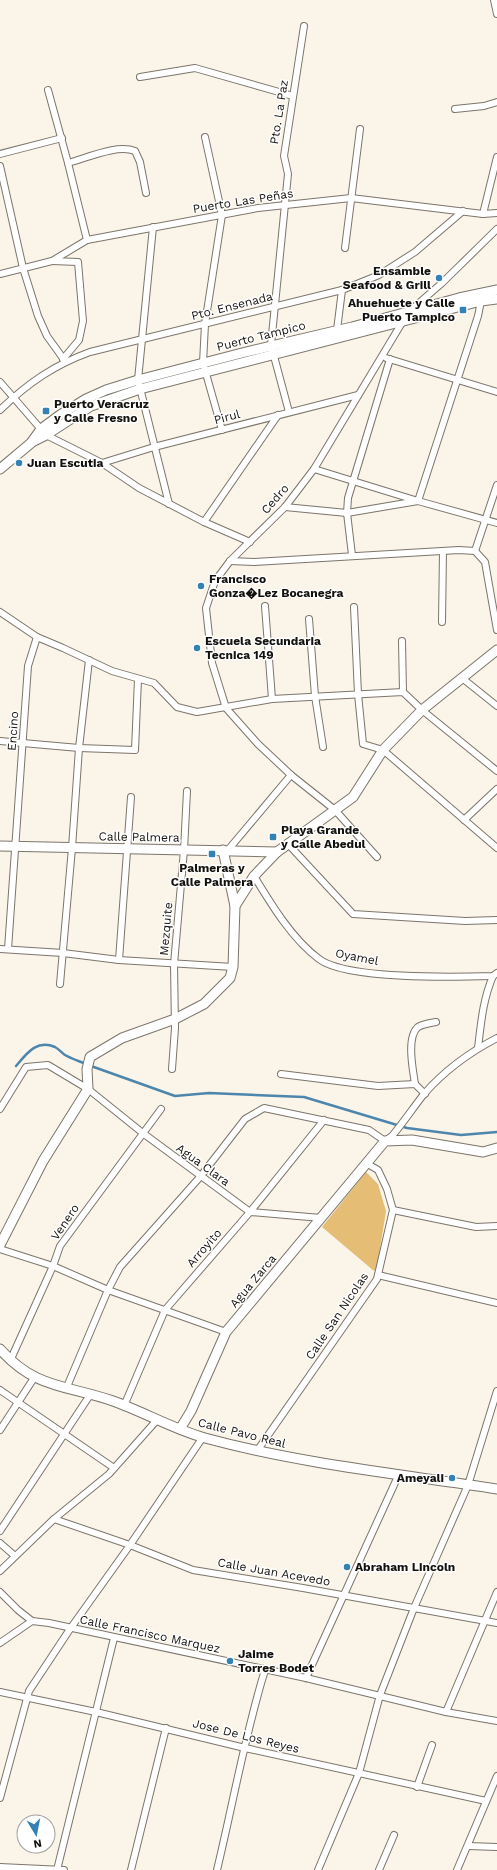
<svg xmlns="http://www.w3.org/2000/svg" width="497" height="1870" font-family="'Work Sans',sans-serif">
  <rect width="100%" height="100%" fill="#fbf4e9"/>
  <path fill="#e5bd75" d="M366,1172L378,1184L386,1211L377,1267L374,1271L322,1227Z"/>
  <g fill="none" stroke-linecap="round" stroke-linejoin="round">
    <g stroke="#4d86ac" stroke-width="2.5">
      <path d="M16,1066C27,1053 37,1039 55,1047C59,1049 62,1053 65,1055C72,1059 79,1061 86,1064"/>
      <path d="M91,1066L175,1096L209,1093L304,1097L407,1128L461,1135L497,1132"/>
    </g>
    <defs>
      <g id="street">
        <path d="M494,0L497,14"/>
        <path d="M140,77L195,68L293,96"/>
        <path d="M48,90L68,163L87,240"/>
        <path d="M455,109L484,106L497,102"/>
        <path d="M205,137L222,215L205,324L203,363L222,430"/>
        <path d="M0,154L62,138"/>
        <path d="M68,163C87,158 117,144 135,151L140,162L146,193"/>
        <path d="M0,166L23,268L38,316L47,336L65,361"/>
        <path d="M483,214L497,157"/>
        <path d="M153,227L138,380L169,504"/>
        <path d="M345,248L360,129"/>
        <path d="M52,261L78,262L83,321L79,340L63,359"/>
        <path d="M0,274L52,261L87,240L258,208L351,198L483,214L497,213"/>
        <path d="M412,309L442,283L497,229"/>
        <path d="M337,330L342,290"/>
        <path d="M386,358L497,392"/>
        <path d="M0,382L46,435L102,463L139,488L204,522L250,542"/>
        <path d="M0,410C28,383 54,365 90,352L342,290L379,275L415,252L463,211"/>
        <path d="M289,412L271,345L288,174L284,156L304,26"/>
        <path d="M102,463L154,447L358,395"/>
        <path d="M314,469L418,501L497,523"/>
        <path d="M285,507L347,513L418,501L478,316L481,301"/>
        <path d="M204,522L278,415"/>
        <path d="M475,551L497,485"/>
        <path d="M352,555L347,513L348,498L390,359"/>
        <path d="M230,561L254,562L459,550L475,551L485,562L497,630"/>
        <path d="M265,606L272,699"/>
        <path d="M354,607L358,694L363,744L383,750L497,848"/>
        <path d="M0,612L37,637L63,648L112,671L154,683L177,707L197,712L272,699L403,692L422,710L497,771"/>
        <path d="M309,619L315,696L323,747"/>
        <path d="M442,622L443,551"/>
        <path d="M402,641L403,692"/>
        <path d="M462,678L497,706"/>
        <path d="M0,741L79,748L135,750L138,679"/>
        <path d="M464,820L497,789"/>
        <path d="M288,844L353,914L465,921L497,920"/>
        <path d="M228,850L291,775"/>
        <path d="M377,857L335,810L291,775L258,744L226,708L212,663L206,608L215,581L230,561L285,507L314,469L403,321"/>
        <path d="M254,876C271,904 292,939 319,959C347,980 456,977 493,976L497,973"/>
        <path d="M0,949L63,953L119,960L233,967"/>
        <path d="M8,949L28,666L37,637"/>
        <path d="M119,960L131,797"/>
        <path d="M60,984L72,848L79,748L89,660"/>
        <path d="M478,1048C481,1023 483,999 493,976"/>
        <path d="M172,1069L175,1028L174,964L184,850L187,791"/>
        <path d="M281,1074L378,1086L415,1084L425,1094"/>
        <path d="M415,1084C413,1070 406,1037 418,1027C423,1024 431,1023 436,1022"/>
        <path d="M0,1109L26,1067L48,1065L88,1089L144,1134L250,1212L321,1218"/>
        <path d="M393,1210L476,1227L497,1226"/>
        <path d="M0,1249L53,1266L108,1290L226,1332"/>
        <path d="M378,1275L497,1303"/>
        <path d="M10,1361L53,1266L60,1246L161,1109"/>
        <path d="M66,1389L108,1290L120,1267L200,1177L245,1119L264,1108L369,1130L385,1141L392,1136C403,1123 413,1108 424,1094C444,1071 470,1052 497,1038"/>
        <path d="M0,1390L114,1468"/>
        <path d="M124,1406L165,1310L250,1212L324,1120"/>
        <path d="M0,1430L34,1378"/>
        <path d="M257,1451L377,1279L393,1210L387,1189L378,1170L366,1163"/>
        <path d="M54,1519L130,1545L193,1570L303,1588L497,1623"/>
        <path d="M0,1531L90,1395"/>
        <path d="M0,1543L15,1556"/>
        <path d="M0,1571L54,1519L109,1474L157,1420"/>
        <path d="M0,1592L18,1610L32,1621L49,1623L306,1678L446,1712L497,1721"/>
        <path d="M0,1643L32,1621"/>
        <path d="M306,1678L399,1474"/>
        <path d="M0,1692L96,1712L245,1748L486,1801"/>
        <path d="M446,1712L497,1592"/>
        <path d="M417,1787L432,1745"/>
        <path d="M0,1798L29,1691L70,1629L130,1545L203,1437"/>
        <path d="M468,1846L497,1847"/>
        <path d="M0,1867L64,1870"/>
        <path d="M57,1870L114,1638"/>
        <path d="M131,1870L166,1728"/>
        <path d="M217,1870C233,1804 245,1734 265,1670"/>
        <path d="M318,1870L359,1773L380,1695L414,1608L468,1485L497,1391"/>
        <path d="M379,1870L394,1835"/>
        <path d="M457,1870L497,1776"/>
      </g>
      <g id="secondary">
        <path d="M32,442L46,435L91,406L140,389L481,301L497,299"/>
        <path d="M0,469L31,443L41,429L60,415L86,399L106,390L138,380L242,353L352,327L459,298L497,290"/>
        <path d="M0,846L277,852"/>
        <path d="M223,850L235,906"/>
        <path d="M0,1245L43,1161L88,1089L87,1069L90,1057L122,1038L175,1019L204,1004L230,978L233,967L235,906L254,876L277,852L353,797L383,750L422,710L497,650"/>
        <path d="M0,1349C35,1389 67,1385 113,1401C144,1412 173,1429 205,1438C301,1464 400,1474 497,1489"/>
        <path d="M180,1429L191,1411L226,1332L385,1141L412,1140L483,1152L497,1148"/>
      </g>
    </defs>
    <use href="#street" stroke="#7b756b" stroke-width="8"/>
    <use href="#secondary" stroke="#7b756b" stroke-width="11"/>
    <use href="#street" stroke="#fff" stroke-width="6"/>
    <use href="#secondary" stroke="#fff" stroke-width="9"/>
  </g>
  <g fill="#3482b4" stroke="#fff" stroke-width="1.5">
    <circle cx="439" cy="278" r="4"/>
    <rect x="459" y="306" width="8" height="8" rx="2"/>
    <rect x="42" y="407" width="8" height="8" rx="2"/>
    <circle cx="19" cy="463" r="4"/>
    <circle cx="201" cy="586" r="4"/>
    <circle cx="197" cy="648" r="4"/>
    <rect x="269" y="833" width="8" height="8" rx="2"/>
    <rect x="208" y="850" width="8" height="8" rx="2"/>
    <circle cx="452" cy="1478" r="4"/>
    <circle cx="347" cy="1567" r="4"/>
    <circle cx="230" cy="1661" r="4"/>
  </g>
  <g text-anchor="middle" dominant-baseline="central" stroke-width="3" stroke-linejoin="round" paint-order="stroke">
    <g font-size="12" fill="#14120e" stroke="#fff">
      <text transform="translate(279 112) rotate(-81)">Pto. La Paz</text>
      <text transform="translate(243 201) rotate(-9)">Puerto Las Peñas</text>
      <text transform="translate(232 306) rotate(-14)">Pto. Ensenada</text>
      <text transform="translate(261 336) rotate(-14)">Puerto Tampico</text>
      <text transform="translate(227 417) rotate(-15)">Pirul</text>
      <text transform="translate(275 499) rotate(-49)">Cedro</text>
      <text transform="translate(13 731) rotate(-86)">Encino</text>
      <text transform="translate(139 837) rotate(1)">Calle Palmera</text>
      <text transform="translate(166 929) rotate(-85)">Mezquite</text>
      <text transform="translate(357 957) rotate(11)">Oyamel</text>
      <text transform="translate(203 1165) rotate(36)">Agua Clara</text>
      <text transform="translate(65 1222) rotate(-56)">Venero</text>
      <text transform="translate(204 1248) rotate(-49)">Arroyito</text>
      <text transform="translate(253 1281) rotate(-50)">Agua Zarca</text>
      <text transform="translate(337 1316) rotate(-56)">Calle San Nicolas</text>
      <text transform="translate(242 1433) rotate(14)">Calle Pavo Real</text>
      <text transform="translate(274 1572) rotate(10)">Calle Juan Acevedo</text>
      <text transform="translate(150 1634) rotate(12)">Calle Francisco Marquez</text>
      <text transform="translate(246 1736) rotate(14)">Jose De Los Reyes</text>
    </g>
    <g font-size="12" font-weight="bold" fill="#14120e" stroke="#fff" text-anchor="start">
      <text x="431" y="271" text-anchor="end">Ensamble<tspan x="431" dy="14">Seafood &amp; Grill</tspan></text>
      <text x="455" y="303" text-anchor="end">Ahuehuete y Calle<tspan x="455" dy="14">Puerto Tampico</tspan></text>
      <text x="54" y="404">Puerto Veracruz<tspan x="54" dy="14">y Calle Fresno</tspan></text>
      <text x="27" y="463">Juan Escutia</text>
      <text x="209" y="579">Francisco<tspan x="209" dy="14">Gonza�Lez Bocanegra</tspan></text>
      <text x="205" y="641">Escuela Secundaria<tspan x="205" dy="14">Tecnica 149</tspan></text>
      <text x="281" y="830">Playa Grande<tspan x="281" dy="14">y Calle Abedul</tspan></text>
      <text x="212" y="868" text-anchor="middle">Palmeras y<tspan x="212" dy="14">Calle Palmera</tspan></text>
      <text x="444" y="1478" text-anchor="end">Ameyali</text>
      <text x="355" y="1567">Abraham Lincoln</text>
      <text x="238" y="1654">Jaime<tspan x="238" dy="14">Torres Bodet</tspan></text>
    </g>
  </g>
  <g transform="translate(36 1834) rotate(170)"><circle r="19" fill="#ffffff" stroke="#a1a09f"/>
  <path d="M0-3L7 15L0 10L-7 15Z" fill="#3482b4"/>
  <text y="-6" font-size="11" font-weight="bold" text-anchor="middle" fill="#14120e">N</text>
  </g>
</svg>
